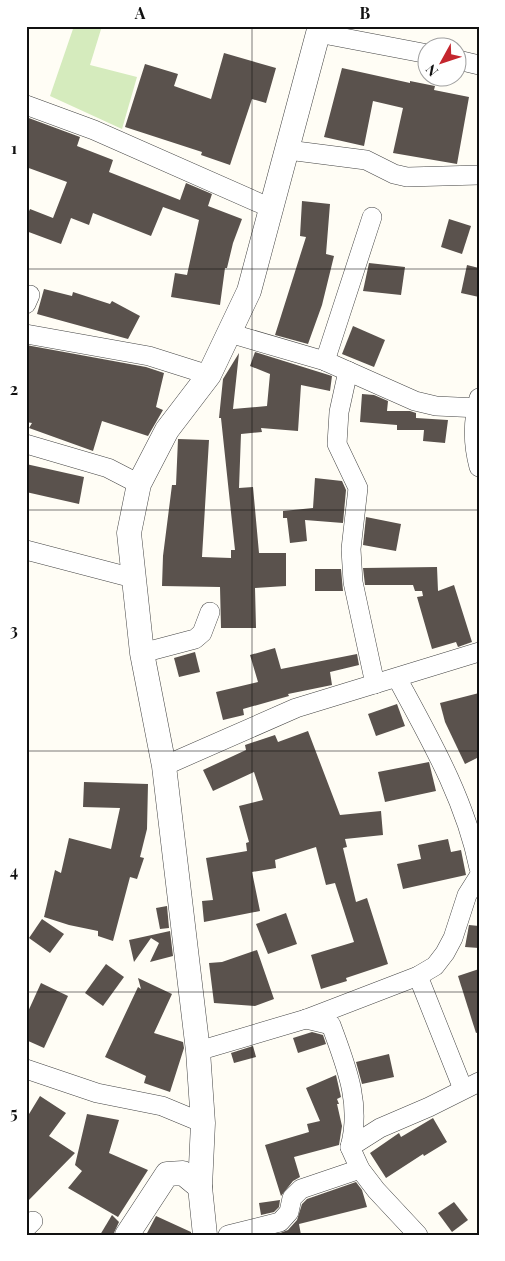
<svg xmlns="http://www.w3.org/2000/svg" width="505" height="1261" font-family="'Playfair Display',serif">
  <rect width="100%" height="100%" fill="#fffdf5"/>
  <path fill="#d5ebbd" d="M74,26H102L90,65L137,77L122,129L50,96Z"/>
  <g fill="#5a524d">
    <path d="M224,53L276,68L266,103L252,99L230,165L201,155L202,152L125,127L145,64L178,74L174,86L211,99Z"/>
    <path d="M342,68L410,83V81L435,86L434,90L469,97L457,164L393,153L403,108L373,101L364,146L324,137Z"/>
    <path d="M26,117L80,137L77,146L113,160L109,172L180,200L186,183L212,194L208,206L242,219L233,243L227,268H225L220,305L171,297L175,273L187,275L199,220L163,207L151,236L93,213L89,225L71,218L61,244L26,231V218L30,209L53,218L67,182L26,167Z"/>
    <path d="M302,201L330,204L326,254L334,256L322,305L308,344L275,335L306,237L300,236Z"/>
    <path d="M449,219L471,226L462,254L441,247Z"/>
    <path d="M369,263L405,267L401,295L363,291Z"/>
    <path d="M467,265L479,268V297L461,293Z"/>
    <path d="M44,289L72,296L73,292L110,304L112,301L140,316L128,339L37,314Z"/>
    <path d="M353,326L385,340L374,367L342,354Z"/>
    <path d="M26,345L146,367L164,373L156,407L163,410L148,436L102,421L93,451L29,428L32,423L26,422Z"/>
    <path d="M255,352L332,376L330,391L301,385L298,431L261,428L262,432L241,434L239,488L253,487L259,553H286V586L255,588L256,628H221L220,587L162,586L163,556L172,485H176L178,439L209,440L202,557L231,558V550H235L221,418H219L223,379L239,353L233,409L267,406L270,374L250,366Z"/>
    <path d="M362,394L374,395L388,401L387,411H410L416,413V418L448,420L445,443L423,441L424,430H397V425L360,422Z"/>
    <path d="M26,464L84,477L79,504L26,492Z"/>
    <path d="M315,478L342,481L346,490L343,523L305,520L307,541L290,543L287,518H283V511L313,508Z"/>
    <path d="M366,517L401,524L396,551L363,545Z"/>
    <path d="M437,567L438,591L454,585L472,642L458,647L456,642L432,649L417,597L423,596L422,591H415L413,585H365L363,568Z"/>
    <path d="M315,569H341L343,591H315Z"/>
    <path d="M275,648L281,669L357,654L359,665L330,672L332,685L288,694L289,696L243,709L244,715L223,720L216,692L258,682L250,655Z"/>
    <path d="M195,652L200,672L179,677L174,658Z"/>
    <path d="M479,693V757L465,764L445,722L440,703Z"/>
    <path d="M397,704L405,726L376,736L368,714Z"/>
    <path d="M308,731L340,815L381,811L383,835L345,839L347,847L343,848L356,902L367,898L388,964L346,978L347,981L321,989L311,955L354,942L335,883L326,885L316,847L275,860L276,868L252,872L260,911L204,922L202,901L213,900L206,858L247,851L246,843L249,842L239,806L263,800L254,772L213,791L203,770L246,750L245,745L275,735L278,742Z"/>
    <path d="M429,762L436,791L385,802L378,772Z"/>
    <path d="M84,782L148,784L147,829L140,857L144,858L137,879L130,877L113,941L98,936V931L69,925L44,917L55,870L61,873L69,838L111,849L120,808L83,807Z"/>
    <path d="M448,839L451,852L461,850L466,875L403,889L397,864L421,859L418,845Z"/>
    <path d="M167,906L169,928L160,929L156,908Z"/>
    <path d="M286,913L297,944L268,954L256,924Z"/>
    <path d="M42,919L64,934L50,953L29,938Z"/>
    <path d="M469,925L479,926V948L465,947Z"/>
    <path d="M170,931L173,956L150,962L159,943L151,938L134,962L129,940Z"/>
    <path d="M257,950L274,999L255,1006L214,1003L209,963L222,962Z"/>
    <path d="M106,964L124,977L103,1006L85,993Z"/>
    <path d="M479,969V1032L476,1033L458,976Z"/>
    <path d="M138,978L172,994L154,1033L183,1042L184,1048L170,1092L144,1083L146,1076L105,1057L138,987L141,989Z"/>
    <path d="M41,983L68,996L44,1048L26,1040V1016Z"/>
    <path d="M312,1032L323,1035L326,1044L298,1053L293,1038Z"/>
    <path d="M253,1046L256,1057L234,1063L231,1053Z"/>
    <path d="M389,1054L394,1077L362,1084L356,1062Z"/>
    <path d="M336,1075L341,1097L337,1099L339,1104H337L342,1126L339,1145L294,1157L300,1177L293,1181L281,1196L265,1145L309,1132L307,1124L320,1121L306,1088Z"/>
    <path d="M40,1096L66,1113L49,1136L75,1153L26,1203V1119Z"/>
    <path d="M87,1114L119,1120L109,1153L148,1170L118,1217L68,1188L82,1171L75,1165Z"/>
    <path d="M433,1118L447,1142L424,1156L423,1154L386,1178L370,1153L399,1133L401,1137Z"/>
    <path d="M356,1182L362,1190L367,1207L299,1224L301,1235H275L288,1230L297,1220L302,1204L307,1199Z"/>
    <path d="M280,1200L279,1207L274,1212L261,1215L259,1203Z"/>
    <path d="M454,1202L468,1220L452,1232L438,1213Z"/>
    <path d="M112,1215L119,1222L113,1235H100Z"/>
    <path d="M156,1216L191,1232V1235H146Z"/>
  </g>
  <g fill="none" stroke-linecap="round" stroke-linejoin="round">
    <defs>
      <g id="minor">
        <path d="M318,33L428,54"/>
        <path d="M458,60L479,65"/>
        <path d="M26,105L94,130L273,209"/>
        <path d="M288,150L366,160L394,174L407,177L479,175"/>
        <path d="M26,304L30,295"/>
        <path d="M229,333L325,361L415,401L436,406L479,408"/>
        <path d="M26,334L149,356L209,375"/>
        <path d="M325,361L372,217"/>
        <path d="M348,371L339,412L337,444L358,488L351,549L353,582L375,684"/>
        <path d="M479,398C473,420 473,445 479,467"/>
        <path d="M26,444L108,468L139,484"/>
        <path d="M26,550L133,578"/>
        <path d="M142,653L195,639L202,633L210,612"/>
        <path d="M397,678C430,739 465,799 479,868"/>
        <path d="M164,766L296,708L479,652"/>
        <path d="M418,976L463,1089"/>
        <path d="M306,1019L331,1025C346,1066 362,1104 350,1147L360,1169L376,1190L418,1235"/>
        <path d="M198,1051L306,1019L418,976L435,966L445,953L453,938L467,895L479,876"/>
        <path d="M26,1069L97,1093L162,1106L203,1123"/>
        <path d="M350,1147L380,1128L429,1107L479,1082"/>
        <path d="M26,1228L33,1221"/>
        <path d="M228,1235L280,1222L289,1212L292,1198L301,1189L360,1169"/>
      </g>
      <g id="tertiary">
        <path d="M127,1235L167,1174L183,1173L200,1187"/>
        <path d="M205,1235L200,1187L203,1123L198,1051L164,766L142,653L129,533L139,484L167,430L209,375L249,291L320,26"/>
      </g>
    </defs>
    <use href="#minor" stroke="#444" stroke-width="20"/>
    <use href="#tertiary" stroke="#444" stroke-width="25"/>
    <use href="#minor" stroke="#fff" stroke-width="19"/>
    <use href="#tertiary" stroke="#fff" stroke-width="24"/>
  </g>
  <path fill="none" stroke="#111" stroke-width="1" stroke-opacity="0.55" d="M252,26V1235M26,269H479M26,510H479M26,751H479M26,992H479"/>
  <rect width="505" height="1261" fill="none" stroke="#ffffff" stroke-width="55"/>
  <g transform="translate(442 62) rotate(230)"><circle r="24" fill="#ffffff" stroke="#a0a0a0"/>
  <path d="M0-4L9 19L0 12L-9 19Z" fill="#c4262e"/>
  <text y="-8" font-size="14" font-weight="bold" text-anchor="middle" fill="#111111">N</text>
  </g>
  <rect x="28" y="28" width="450" height="1206" fill="none" stroke="#111" stroke-width="2"/>
  <g font-size="16" text-anchor="middle" font-weight="bold" fill="#111">
    <text x="140" y="19">A</text>
    <text x="365" y="19">B</text>
    <text x="14" y="154">1</text>
    <text x="14" y="395">2</text>
    <text x="14" y="636">3</text>
    <text x="14" y="877">4</text>
    <text x="14" y="1119">5</text>
  </g>
</svg>
